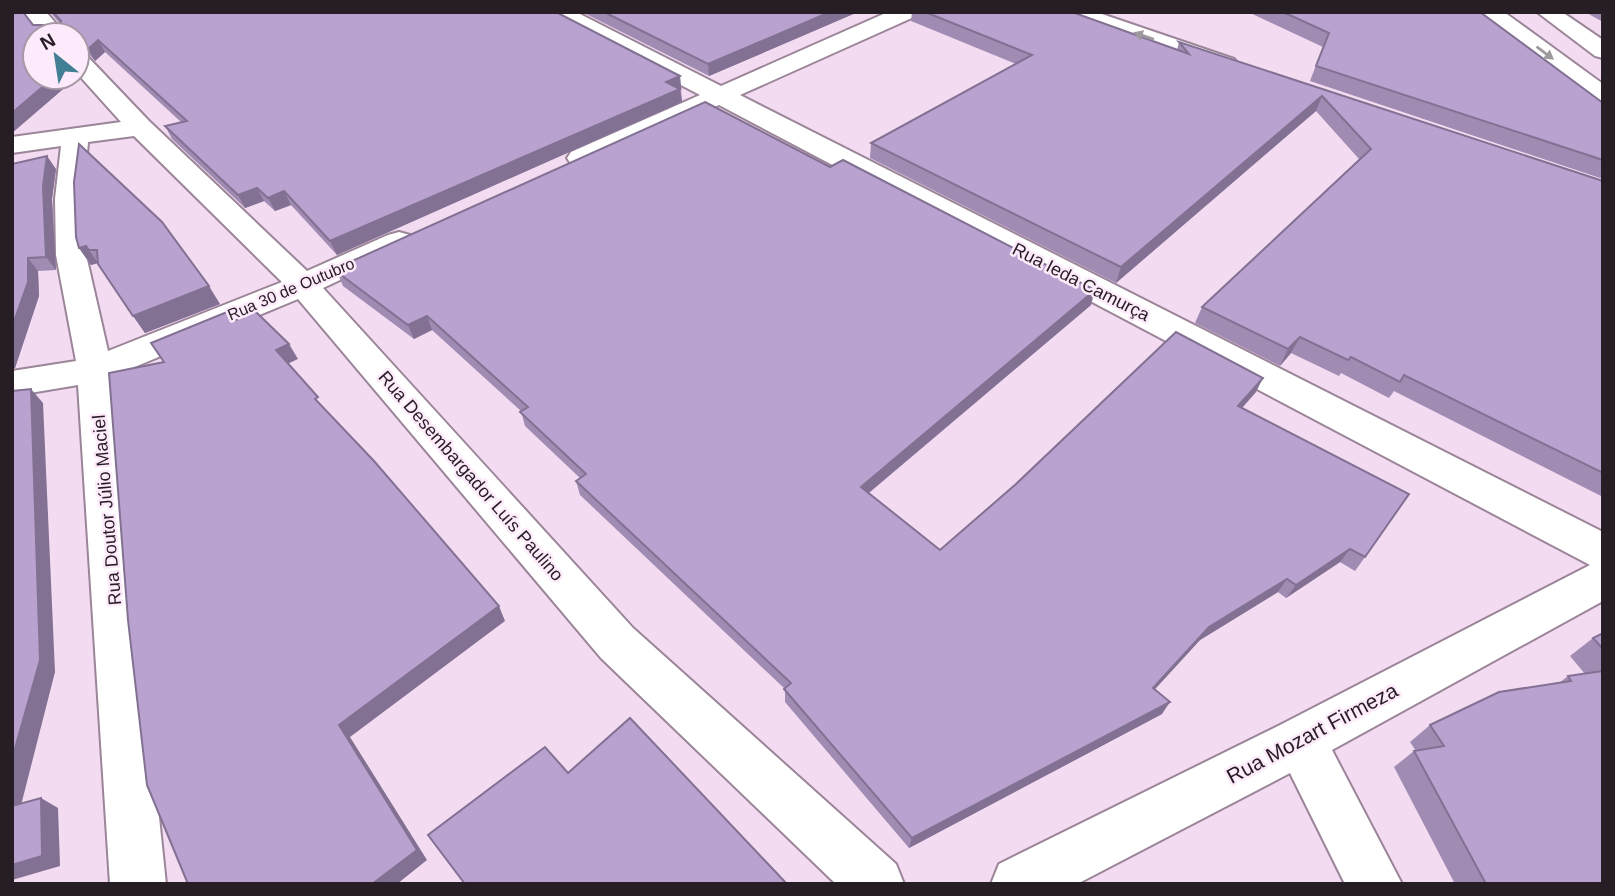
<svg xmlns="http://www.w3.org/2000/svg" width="1615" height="896" font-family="Helvetica,sans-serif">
  <rect width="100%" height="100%" fill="#f3dbf1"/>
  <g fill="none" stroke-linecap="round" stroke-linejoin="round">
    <defs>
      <g id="street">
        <path d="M23,12H46L66,35H43Z"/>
        <path d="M548,12H576L721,86L888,12H917L914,17L740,95L1603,532V601L1332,750L1402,884H1345L1290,773L1077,884H991L999,864L1282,724L1590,565L719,105L591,164L581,166L571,164L567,158L571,152L700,95L551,17Z"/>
        <path d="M1063,12H1096L1234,59L1238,64L1234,69H1218L1066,17Z"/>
        <path d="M77,52L85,54L149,121L307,271L388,235L399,232L410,235L414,241L410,247L323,288L633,628L896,864L904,884H836L601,658L298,299L113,376L166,884H110L78,385L12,396V371L76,361L56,255L55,199L61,146L12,153V137L121,122L77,73ZM134,136L282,282L108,351L86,255L83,199L88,142Z"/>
      </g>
      <g id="secondary">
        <path d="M1479,12H1504L1603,84V103L1594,101Z"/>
        <path d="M1537,12H1562L1603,40V58L1595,56Z"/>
      </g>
    </defs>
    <use href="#street" stroke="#9b8598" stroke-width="4"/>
    <use href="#secondary" stroke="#9b8598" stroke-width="4"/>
    <use href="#street" fill="#fff" fill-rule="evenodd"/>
    <use href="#secondary" fill="#fff" fill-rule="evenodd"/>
  </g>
  <g fill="#a08bb3">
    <path d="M12,12L33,25H61L50,12H556L680,76L682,102L337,255L291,205L275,211L264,201L245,208L172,139L165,126L181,122L105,52L95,61L86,51L77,50V35H35V77H77L12,133Z"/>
    <path d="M582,12H858L709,76Z"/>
    <path d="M912,12H1072L1177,50L1179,42L1603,181V497L1394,391L1389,398L1341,373L1339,376L1291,353L1280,366L1195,323L1202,307L1359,159L1316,111L1116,283L870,158L871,143L1016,64L911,21Z"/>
    <path d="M1248,12H1480L1603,103V179L1310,81L1323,47Z"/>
    <path d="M1585,12H1603V22Z"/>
    <path d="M12,164L56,169L52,199L56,270L38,271L39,296L15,368Z"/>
    <path d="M76,237L220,304L145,333L98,263L91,265L79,248Z"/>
    <path d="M350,262L1091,305L869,493L940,550L1256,392L1242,408L1365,557L1355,571L1340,562L1286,598L1278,592L1200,640L1155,689L1162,714L909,848L785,702V689L580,495L576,481L580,478L525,426L521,411L432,330L414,339L343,286L337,272L351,265Z"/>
    <path d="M1603,633V884H1455L1394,767L1414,751H1416L1410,742L1430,725L1559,683L1568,676L1585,674L1570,656L1593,638Z"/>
  </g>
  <g fill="#827192">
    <path d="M830,12H858L709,76L708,64Z"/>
    <path d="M98,40L105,52L95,61L88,49Z"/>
    <path d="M680,76L681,88L668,94L666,82Z"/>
    <path d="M54,77H77L12,133V113Z"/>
    <path d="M680,89L682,102L337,255L330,241Z"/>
    <path d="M1322,96L1316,111L1116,283L1121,267Z"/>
    <path d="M47,156L56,169L52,199L56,270L46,257L43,186Z"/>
    <path d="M257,188L264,201L245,208L238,195Z"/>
    <path d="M284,191L291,205L275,211L268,198Z"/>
    <path d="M86,246L98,263L91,265L79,248Z"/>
    <path d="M28,258L38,271L39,296L15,368L12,369V327Z"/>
    <path d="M209,286L220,304L145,333L133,316Z"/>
    <path d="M1095,290L1091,305L860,500L861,487Z"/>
    <path d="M427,316L432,330L414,339L408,325Z"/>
    <path d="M1300,337L1291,353L1280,366L1288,349Z"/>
    <path d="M289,344L298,359L285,365L276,350Z"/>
    <path d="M1263,378L1256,392L1231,420L1238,406Z"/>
    <path d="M31,389L43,403L55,672L17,821L12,818V759Z"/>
    <path d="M1350,549L1340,562L1286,598L1296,585Z"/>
    <path d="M1287,579L1278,592L1200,640L1145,700L1153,688L1209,627Z"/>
    <path d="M499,606L505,621L350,737L427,860L397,884H372L339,725Z"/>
    <path d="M1170,702L1162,714L909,848L912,838Z"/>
    <path d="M41,798L58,808L60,866L12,880V865Z"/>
  </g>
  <g fill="#baa2d0" stroke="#827192" stroke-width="2">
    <path d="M12,12H23L33,25H61V21L53,12H556L680,76L666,82L680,89L330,241L284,191L268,198L257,188L238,195L165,126L187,121L98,40L88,49L77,39V35H35V77H54L12,113Z"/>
    <path d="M604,12H830L708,64Z"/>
    <path d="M925,12H1072L1189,54L1179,42L1603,181V473L1404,375L1400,382L1351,357L1348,360L1300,337L1288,349L1202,307L1371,149L1322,96L1121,267L871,143L1032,55Z"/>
    <path d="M1283,12H1480L1603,103V160L1316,66L1329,33Z"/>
    <path d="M705,102L830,167L843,160L1095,290L861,487L940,550L1016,484L1176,332L1263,378L1238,406L1409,494L1365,557L1350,549L1296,585L1287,579L1209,627L1153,688L1170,702L912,838L784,689L791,683L576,481L586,474L520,412L528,407L427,316L408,325L337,272L352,265L350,262Z"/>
    <path d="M79,144L162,222L209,286L133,316L98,264L97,250H89L86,246L79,248L76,237L74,182Z"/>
    <path d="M47,156L43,186L46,257L28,258V282L12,327V164Z"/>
    <path d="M255,311L289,344L276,350L318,397L315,399L374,461L499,606L339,725L417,850L372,884H188L147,785L128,620L109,373L164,362L151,343L227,312L234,321Z"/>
    <path d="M31,389L40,660L12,759V391Z"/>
    <path d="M1603,633V649L1593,638Z"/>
    <path d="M1603,671V884H1486L1414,751L1444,746L1430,725L1499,692L1571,681L1568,676Z"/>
    <path d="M630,718L787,884H465L428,835L545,747L568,773Z"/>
    <path d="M41,798L42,856L12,865V806Z"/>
  </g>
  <defs><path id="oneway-solid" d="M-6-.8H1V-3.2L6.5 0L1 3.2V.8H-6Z" transform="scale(1.75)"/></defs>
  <g fill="#9d999d">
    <use href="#oneway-solid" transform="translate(1144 36) rotate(-161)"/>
    <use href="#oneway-solid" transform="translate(1545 53) rotate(37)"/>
  </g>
  <g text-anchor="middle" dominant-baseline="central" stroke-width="5" stroke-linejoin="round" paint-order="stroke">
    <g font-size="16" fill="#261d25" stroke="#fdeafb">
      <text transform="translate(291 289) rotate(-23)">Rua 30 de Outubro</text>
    </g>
    <g font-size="18" fill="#261d25" stroke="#fdeafb">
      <text transform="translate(1081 282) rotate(27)">Rua Ieda Camurça</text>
      <text transform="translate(471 476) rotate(49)">Rua Desembargador Luís Paulino</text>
      <text transform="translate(107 510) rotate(-95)">Rua Doutor Júlio Maciel</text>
    </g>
    <g font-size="21" fill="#261d25" stroke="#fdeafb">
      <text transform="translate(1312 733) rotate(-28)">Rua Mozart Firmeza</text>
    </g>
  </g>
  <rect width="1615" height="896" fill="none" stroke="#261d25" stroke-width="28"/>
  <g transform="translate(56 56) rotate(330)"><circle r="33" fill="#fdeafb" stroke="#a798a5" stroke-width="2"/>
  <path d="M0-5L12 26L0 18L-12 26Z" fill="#427f95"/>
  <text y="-10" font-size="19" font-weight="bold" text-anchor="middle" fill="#261d25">N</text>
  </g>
</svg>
